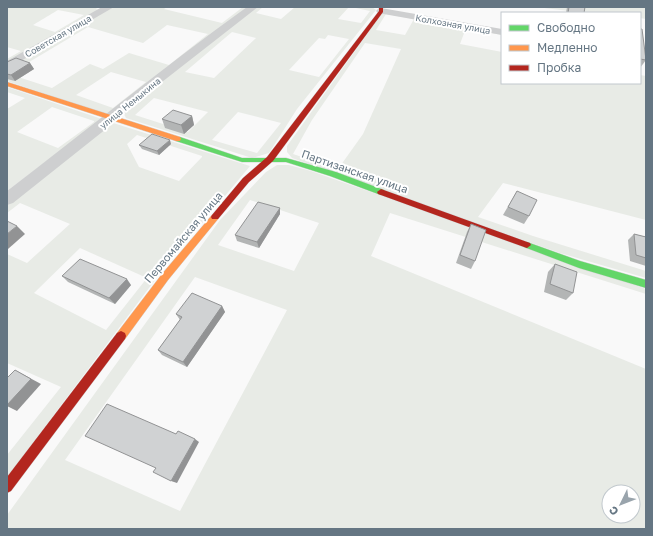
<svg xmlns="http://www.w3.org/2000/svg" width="653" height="536" font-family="'Golos Text',sans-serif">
  <rect width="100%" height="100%" fill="#f9f9f9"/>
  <g fill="#e8ebe6" fill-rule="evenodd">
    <path d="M7,7H98L96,9L100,10L7,63V59L21,51L7,47ZM58,10L84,15L55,32L33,25Z"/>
    <path d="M112,7H167L164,9L222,23L243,7H251L108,115L7,81V68ZM167,25L208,34L169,65L129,53L103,69L90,64L52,88L9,74L88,27L143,43ZM111,72L146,82L113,108L76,95Z"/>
    <path d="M256,7H263L256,13L281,19L295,7H349L338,19L361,23L370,11L351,7H372L376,10L297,109L269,153L252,158L126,118L124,114L149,91ZM232,32L256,38L214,78L185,72ZM328,35L349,39L319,77L289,70L319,38L325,39ZM154,98L208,112L188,132L135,115ZM238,112L281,123L257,153L212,140Z"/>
    <path d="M536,7H646V19L640,18V13H586Z"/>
    <path d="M383,12L502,33V35L466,28L460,44L502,52V83H640V75L646,76V220L503,183L478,217L533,236L646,271V278L560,253L292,158L287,152V146ZM386,14L414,19L405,35L376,30ZM365,43L401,49L363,134L338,169L293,154L312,120Z"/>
    <path d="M7,87L102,119L7,191V109L25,98L7,92ZM52,107L94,121V122L58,148L17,132Z"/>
    <path d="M110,122L250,166L158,276L7,477V455L61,387L7,363V254L27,263L70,224L20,203L7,213V205ZM137,135L202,156V157L179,181L139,167L127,144ZM80,248L147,278L106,330L34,293Z"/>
    <path d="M277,165H289L311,171L646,289V294L390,213L371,256L646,369V529H7V515L220,220L266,172ZM250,200L319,223L294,271L218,245ZM195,277L287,310L180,511L65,460ZM609,492H633V516H609Z"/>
  </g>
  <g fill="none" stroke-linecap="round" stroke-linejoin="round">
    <defs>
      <g id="fast">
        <path d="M176,137H180L242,158H286L336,172L384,190L385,192L381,195L378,194L330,176L286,162H242L176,141Z"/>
        <path d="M527,242L580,261L646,280V288L579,268L524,247L523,245Z"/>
      </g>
      <g id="slow">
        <path d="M7,82L180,137L181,139L180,141H176L7,86Z"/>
        <path d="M215,214L218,215L219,217L218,219L168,280L125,339L121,341L117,339L116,336L117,333L162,274L212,215Z"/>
      </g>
      <g id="jam">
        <path d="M379,7H383V12L273,161L249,182L218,219H212L211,217L212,215L243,178L267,157L379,11Z"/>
        <path d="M381,189L530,243L531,245L527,248L524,247L378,194L377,192Z"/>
        <path d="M121,331L125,333L126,336L125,339L11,491L7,493V477L117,333Z"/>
      </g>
    </defs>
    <use href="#fast" stroke="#d5d6d7" stroke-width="1"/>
    <use href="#slow" stroke="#d5d6d7" stroke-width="1"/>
    <use href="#jam" stroke="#d5d6d7" stroke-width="1"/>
    <g fill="#cecfd0" fill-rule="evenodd">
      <path d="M102,7H114L7,69V61Z"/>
      <path d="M247,7H258L153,89L116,121L13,203L7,205V191C87,130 165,66 247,7Z"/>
      <path d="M381,8L502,29V35L378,13L376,11L378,9Z"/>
      <path d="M640,52L646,53V59L640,58Z"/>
    </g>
    <use href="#fast" fill="#63d668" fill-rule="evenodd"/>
    <use href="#slow" fill="#ff974d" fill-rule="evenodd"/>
    <use href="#jam" fill="#b3261e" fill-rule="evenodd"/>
  </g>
  <g fill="#b3b5b5">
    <path d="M567,7H585L584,13H566Z"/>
    <path d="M640,29L646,60L640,68Z"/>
    <path d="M7,62L30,63L34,69L15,81L7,79Z"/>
    <path d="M192,116L194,125L184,134L165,128L162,119Z"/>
    <path d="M171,144L159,155L142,149L139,145Z"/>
    <path d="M517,191L529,216L524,224L503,215Z"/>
    <path d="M280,208V214L259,248L237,241L235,235Z"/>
    <path d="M471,224L475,261L471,269L456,263L467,232Z"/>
    <path d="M634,234L646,237V266L630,261L628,240Z"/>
    <path d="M555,264L573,293L566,300L544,292L548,272Z"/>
    <path d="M62,276L131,285L115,304L68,282Z"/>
    <path d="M222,306L225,312L187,367L162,355L158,350L180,320L176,314Z"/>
  </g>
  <g fill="#929394">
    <path d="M30,63L34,69L15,81L11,75Z"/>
    <path d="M192,116L194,125L184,134L181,125Z"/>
    <path d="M170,140L171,144L159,155L157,151Z"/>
    <path d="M280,208V214L259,248L257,242Z"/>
    <path d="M17,226L25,234L8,249L7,248V234Z"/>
    <path d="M127,279L131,285L115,304L109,298Z"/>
    <path d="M222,306L225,312L187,367L183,362Z"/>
    <path d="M15,370L41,384L17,411L7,406Z"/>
    <path d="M195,439L199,442L177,483L171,481Z"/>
  </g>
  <g fill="#d0d2d3" stroke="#929394">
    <path d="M569,7H585L584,13H568Z"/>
    <path d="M640,29H642L646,60L640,59Z"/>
    <path d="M16,58L30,63L11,75L7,74V62Z"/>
    <path d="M173,110L192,116L181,125L162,119Z"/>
    <path d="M152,134L170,140L157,151L139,145Z"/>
    <path d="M517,191L537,200L529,216L508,207Z"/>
    <path d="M258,202L280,208L257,242L235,235Z"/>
    <path d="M7,221L17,226L7,234Z"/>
    <path d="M471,224L486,230L475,261L460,255Z"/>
    <path d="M634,234L646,237V258L636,255Z"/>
    <path d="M80,259L127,279L109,298L62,276Z"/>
    <path d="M555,264L577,272L573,293L550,284Z"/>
    <path d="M192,293L222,306L183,362L158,350L182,317L176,314Z"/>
    <path d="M15,370L31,379L7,405V378Z"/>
    <path d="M107,404L176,434L178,431L195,439L171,481L153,472L156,468L85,436Z"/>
  </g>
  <g text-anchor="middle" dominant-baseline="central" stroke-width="4" stroke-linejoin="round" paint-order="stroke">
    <g font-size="9" fill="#657683" stroke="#fff">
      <text transform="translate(453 24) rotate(10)">Колхозная улица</text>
      <text transform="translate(58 36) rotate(-30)">Советская улица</text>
      <text transform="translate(130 103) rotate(-39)">улица Немыкина</text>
    </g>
    <g font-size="11" fill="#657683" stroke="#fff">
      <text transform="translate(355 171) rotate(19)">Партизанская улица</text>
      <text transform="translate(183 237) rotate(-50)">Первомайская улица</text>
    </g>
  </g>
  <rect width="653" height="536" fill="none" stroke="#657683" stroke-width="16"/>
  <rect x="501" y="12" width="140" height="72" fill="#ffffff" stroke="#c1c8cd"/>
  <rect x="509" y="25" width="20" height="6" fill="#63d668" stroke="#c1c8cd"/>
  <text x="537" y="32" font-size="12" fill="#657683">Свободно</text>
  <rect x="509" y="45" width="20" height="6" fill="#ff974d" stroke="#c1c8cd"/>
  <text x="537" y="52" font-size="12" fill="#657683">Медленно</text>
  <rect x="509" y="65" width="20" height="6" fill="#b3261e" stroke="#c1c8cd"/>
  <text x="537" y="72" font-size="12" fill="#657683">Пробка</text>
  <g transform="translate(621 504) rotate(227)"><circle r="19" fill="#ffffff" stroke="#c1c8cd"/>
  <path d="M0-3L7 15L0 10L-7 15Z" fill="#99a4ac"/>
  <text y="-6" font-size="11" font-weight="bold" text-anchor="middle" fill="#657683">С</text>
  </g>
</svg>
